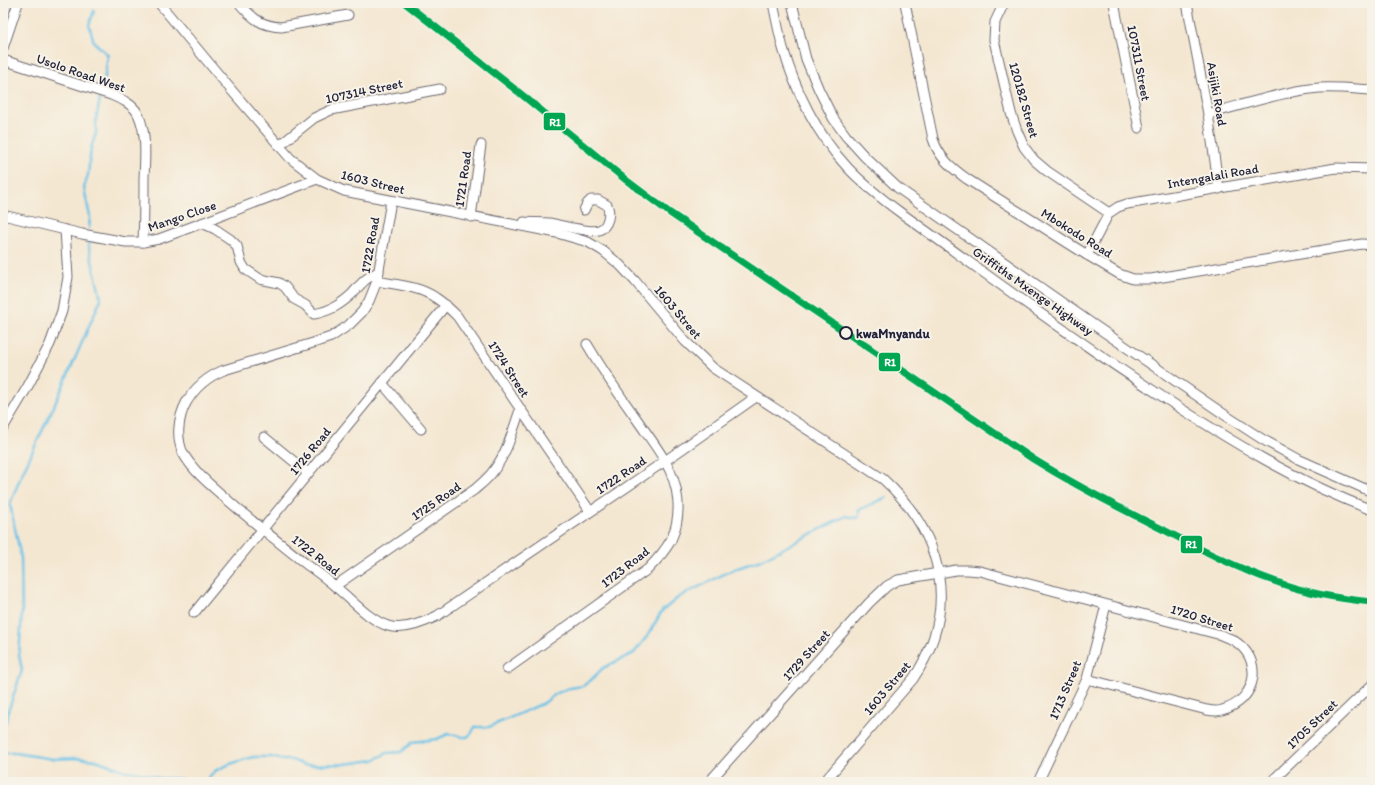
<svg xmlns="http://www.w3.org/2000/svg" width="1375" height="785" font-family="Itim,sans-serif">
  <rect width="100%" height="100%" fill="#f7f3e8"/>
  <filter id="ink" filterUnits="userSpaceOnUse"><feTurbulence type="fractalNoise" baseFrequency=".025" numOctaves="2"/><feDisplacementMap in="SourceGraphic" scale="8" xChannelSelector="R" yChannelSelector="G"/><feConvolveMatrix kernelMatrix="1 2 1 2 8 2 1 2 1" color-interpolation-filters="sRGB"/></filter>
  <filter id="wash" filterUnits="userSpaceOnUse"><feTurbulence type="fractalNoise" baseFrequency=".012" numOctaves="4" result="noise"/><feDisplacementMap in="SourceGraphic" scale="16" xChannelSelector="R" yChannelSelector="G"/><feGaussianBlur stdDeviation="0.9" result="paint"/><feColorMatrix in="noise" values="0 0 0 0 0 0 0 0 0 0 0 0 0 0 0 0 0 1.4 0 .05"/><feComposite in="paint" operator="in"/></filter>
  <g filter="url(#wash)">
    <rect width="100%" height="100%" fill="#f4e7d1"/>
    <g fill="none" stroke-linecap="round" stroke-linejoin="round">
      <g stroke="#6ac2e7" stroke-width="2.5">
        <path d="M94,11L89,25L94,42L108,55L104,82"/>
        <path d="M89,229L90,217L84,188L88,175L91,148L96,133V119L100,99"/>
        <path d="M3,726L6,722L8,712L22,670L19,655L22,613L21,558L10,504L21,476L59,395L101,299L89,248V240"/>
        <path d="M3,753H15L53,759L77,758L96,760L126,771L141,773L160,778L182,779L186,782"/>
        <path d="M204,782L215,771L230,764L253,757H271L283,760H292L304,765L345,764L374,760L387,753L401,752L413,742L437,739L448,734L456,735L462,737H467L471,734L475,727H489L544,703L557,693L570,688L583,686L591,680L603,668L634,653L648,635L662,611L679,597L732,570L761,560L846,516L857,518L859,517V510L887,497"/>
      </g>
    </g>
  </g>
  <g filter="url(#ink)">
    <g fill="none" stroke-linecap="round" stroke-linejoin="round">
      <defs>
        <g id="minor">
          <path d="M159,3L233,92L290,158L317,179L344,191L557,233L588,242L603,251L620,265L635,281L685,341L713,368L883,479C944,535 960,609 913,679L824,782"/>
          <path d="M239,3C252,18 261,26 281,27L348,15"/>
          <path d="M773,3C776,18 779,33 783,48C795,90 817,135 848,168C864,185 882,199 901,213C988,275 1073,339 1163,397C1229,440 1297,482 1372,510"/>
          <path d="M792,3L806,59L819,90L833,118L846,136L865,157L898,188L1091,323L1228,417L1262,439L1298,459L1372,492"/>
          <path d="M905,3L933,139C939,158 952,168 967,179L1087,255L1119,274L1133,279H1151L1342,247L1362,244L1372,245"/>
          <path d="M1004,3L995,22L994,40L1011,113L1017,131L1024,147L1034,160L1047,171L1109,213"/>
          <path d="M1114,3L1139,128"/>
          <path d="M1187,3L1208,114L1219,189"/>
          <path d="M3,48L18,3"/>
          <path d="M3,60L111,95C121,99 133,104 138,114C147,133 145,158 144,178C144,199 144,221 143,242"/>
          <path d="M1208,114C1243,105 1284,91 1319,88C1337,87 1355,89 1372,90"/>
          <path d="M279,146L314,118L331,110L440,89"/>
          <path d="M391,201L377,281L369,301L362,312L349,325L331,337L313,343L224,370C207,377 195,387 186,403C178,418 176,438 183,453C194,473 214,488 231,503C255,524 281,544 306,564C317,572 327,579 337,588C353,601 368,619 388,626C404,631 423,623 437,616L665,461L756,397"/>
          <path d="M3,215L82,234L126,242H143L159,239L202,223L317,179"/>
          <path d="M471,217L481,145"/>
          <path d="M524,222C532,223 541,222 549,223C560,225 590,233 599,230C608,227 611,213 607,205L598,200H591L587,204L584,210"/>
          <path d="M202,223L215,229L230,239L237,246L241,262L245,269L260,279L279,283L285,287L294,299L305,305L314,314C330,311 340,305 352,294C360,285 367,276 379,272"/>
          <path d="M1087,255L1109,213L1118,207L1127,204L1336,168L1372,169"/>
          <path d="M377,281C397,285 419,286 436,298C444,303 451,310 457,316L590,511"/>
          <path d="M382,383L421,429"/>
          <path d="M3,428L28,386L50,344L62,311L68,277L65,230"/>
          <path d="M264,437L308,473"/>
          <path d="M335,586L474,490C481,484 489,478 494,470C507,453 513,430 520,410"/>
          <path d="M194,613L446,305"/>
          <path d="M507,669L648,569C657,560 665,551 671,540C683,514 679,485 665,461C657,447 647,434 638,421C620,396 603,371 587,344"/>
          <path d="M709,782L869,603L887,586L898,580L956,570H968L980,571L1221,635C1225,637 1229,638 1233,640C1265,659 1257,701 1222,710C1217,712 1212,711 1207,710L1087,679"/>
          <path d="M1038,782L1087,679L1106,605"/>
          <path d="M1271,782L1372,685"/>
        </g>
      </defs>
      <use href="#minor" stroke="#6c6770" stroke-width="11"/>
      <use href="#minor" stroke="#fff" stroke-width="9"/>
      <defs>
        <path id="rail-1" d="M405,3L521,94L626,180L670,213L1033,459C1075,485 1119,508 1164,530C1200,549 1236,568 1274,581C1306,593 1339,599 1372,602"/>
      </defs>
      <use href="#rail-1" stroke="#f7f3e8" stroke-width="10"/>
      <use href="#rail-1" stroke="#00a651" stroke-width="7"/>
    </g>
  </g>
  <circle fill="#f7f3e8" stroke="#22223b" stroke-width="2" cx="846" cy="333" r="6"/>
  <g text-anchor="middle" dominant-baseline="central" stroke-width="4" stroke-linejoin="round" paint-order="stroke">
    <g font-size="13" fill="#22223b" stroke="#f7f3e8">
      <text transform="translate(1139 63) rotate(79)">107311 Street</text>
      <text transform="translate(81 73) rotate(19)">Usolo Road West</text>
      <text transform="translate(364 91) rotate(-12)">107314 Street</text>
      <text transform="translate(1217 94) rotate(80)">Asijiki Road</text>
      <text transform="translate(1024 100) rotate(74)">120182 Street</text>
      <text transform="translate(1213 176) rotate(-10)">Intengalali Road</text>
      <text transform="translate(463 179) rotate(-82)">1721 Road</text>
      <text transform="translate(373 182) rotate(14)">1603 Street</text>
      <text transform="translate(182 216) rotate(-19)">Mango Close</text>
      <text transform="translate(1077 233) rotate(32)">Mbokodo Road</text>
      <text transform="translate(370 245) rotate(-80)">1722 Road</text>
      <text transform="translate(1033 291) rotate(35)">Griffiths Mxenge Highway</text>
      <text transform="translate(678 312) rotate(50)">1603 Street</text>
      <text transform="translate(509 369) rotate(57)">1724 Street</text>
      <text transform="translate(310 451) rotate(-51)">1726 Road</text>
      <text transform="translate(621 475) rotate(-34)">1722 Road</text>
      <text transform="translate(436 501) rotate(-35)">1725 Road</text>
      <text transform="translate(316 555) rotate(38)">1722 Road</text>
      <text transform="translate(625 567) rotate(-38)">1723 Road</text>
      <text transform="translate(1202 618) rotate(17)">1720 Street</text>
      <text transform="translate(806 655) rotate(-48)">1729 Street</text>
      <text transform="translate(887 688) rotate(-50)">1603 Street</text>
      <text transform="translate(1065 690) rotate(-67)">1713 Street</text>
      <text transform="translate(1312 724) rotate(-44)">1705 Street</text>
    </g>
    <g font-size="13" font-weight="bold" fill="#22223b" stroke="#f7f3e8" text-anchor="start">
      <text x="856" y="333">kwaMnyandu</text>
    </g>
  </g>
  <g stroke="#f7f3e8" stroke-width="1.5">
    <rect x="543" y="112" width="23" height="19" rx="4" fill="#00a651"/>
    <rect x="878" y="352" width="23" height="20" rx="4" fill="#00a651"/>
    <rect x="1180" y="535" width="23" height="19" rx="4" fill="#00a651"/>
  </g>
  <g font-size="11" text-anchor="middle" font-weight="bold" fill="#fff">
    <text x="555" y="126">R1</text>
    <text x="890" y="366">R1</text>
    <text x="1191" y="548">R1</text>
  </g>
  <rect width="1375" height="785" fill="none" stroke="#f7f3e8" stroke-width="16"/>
</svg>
